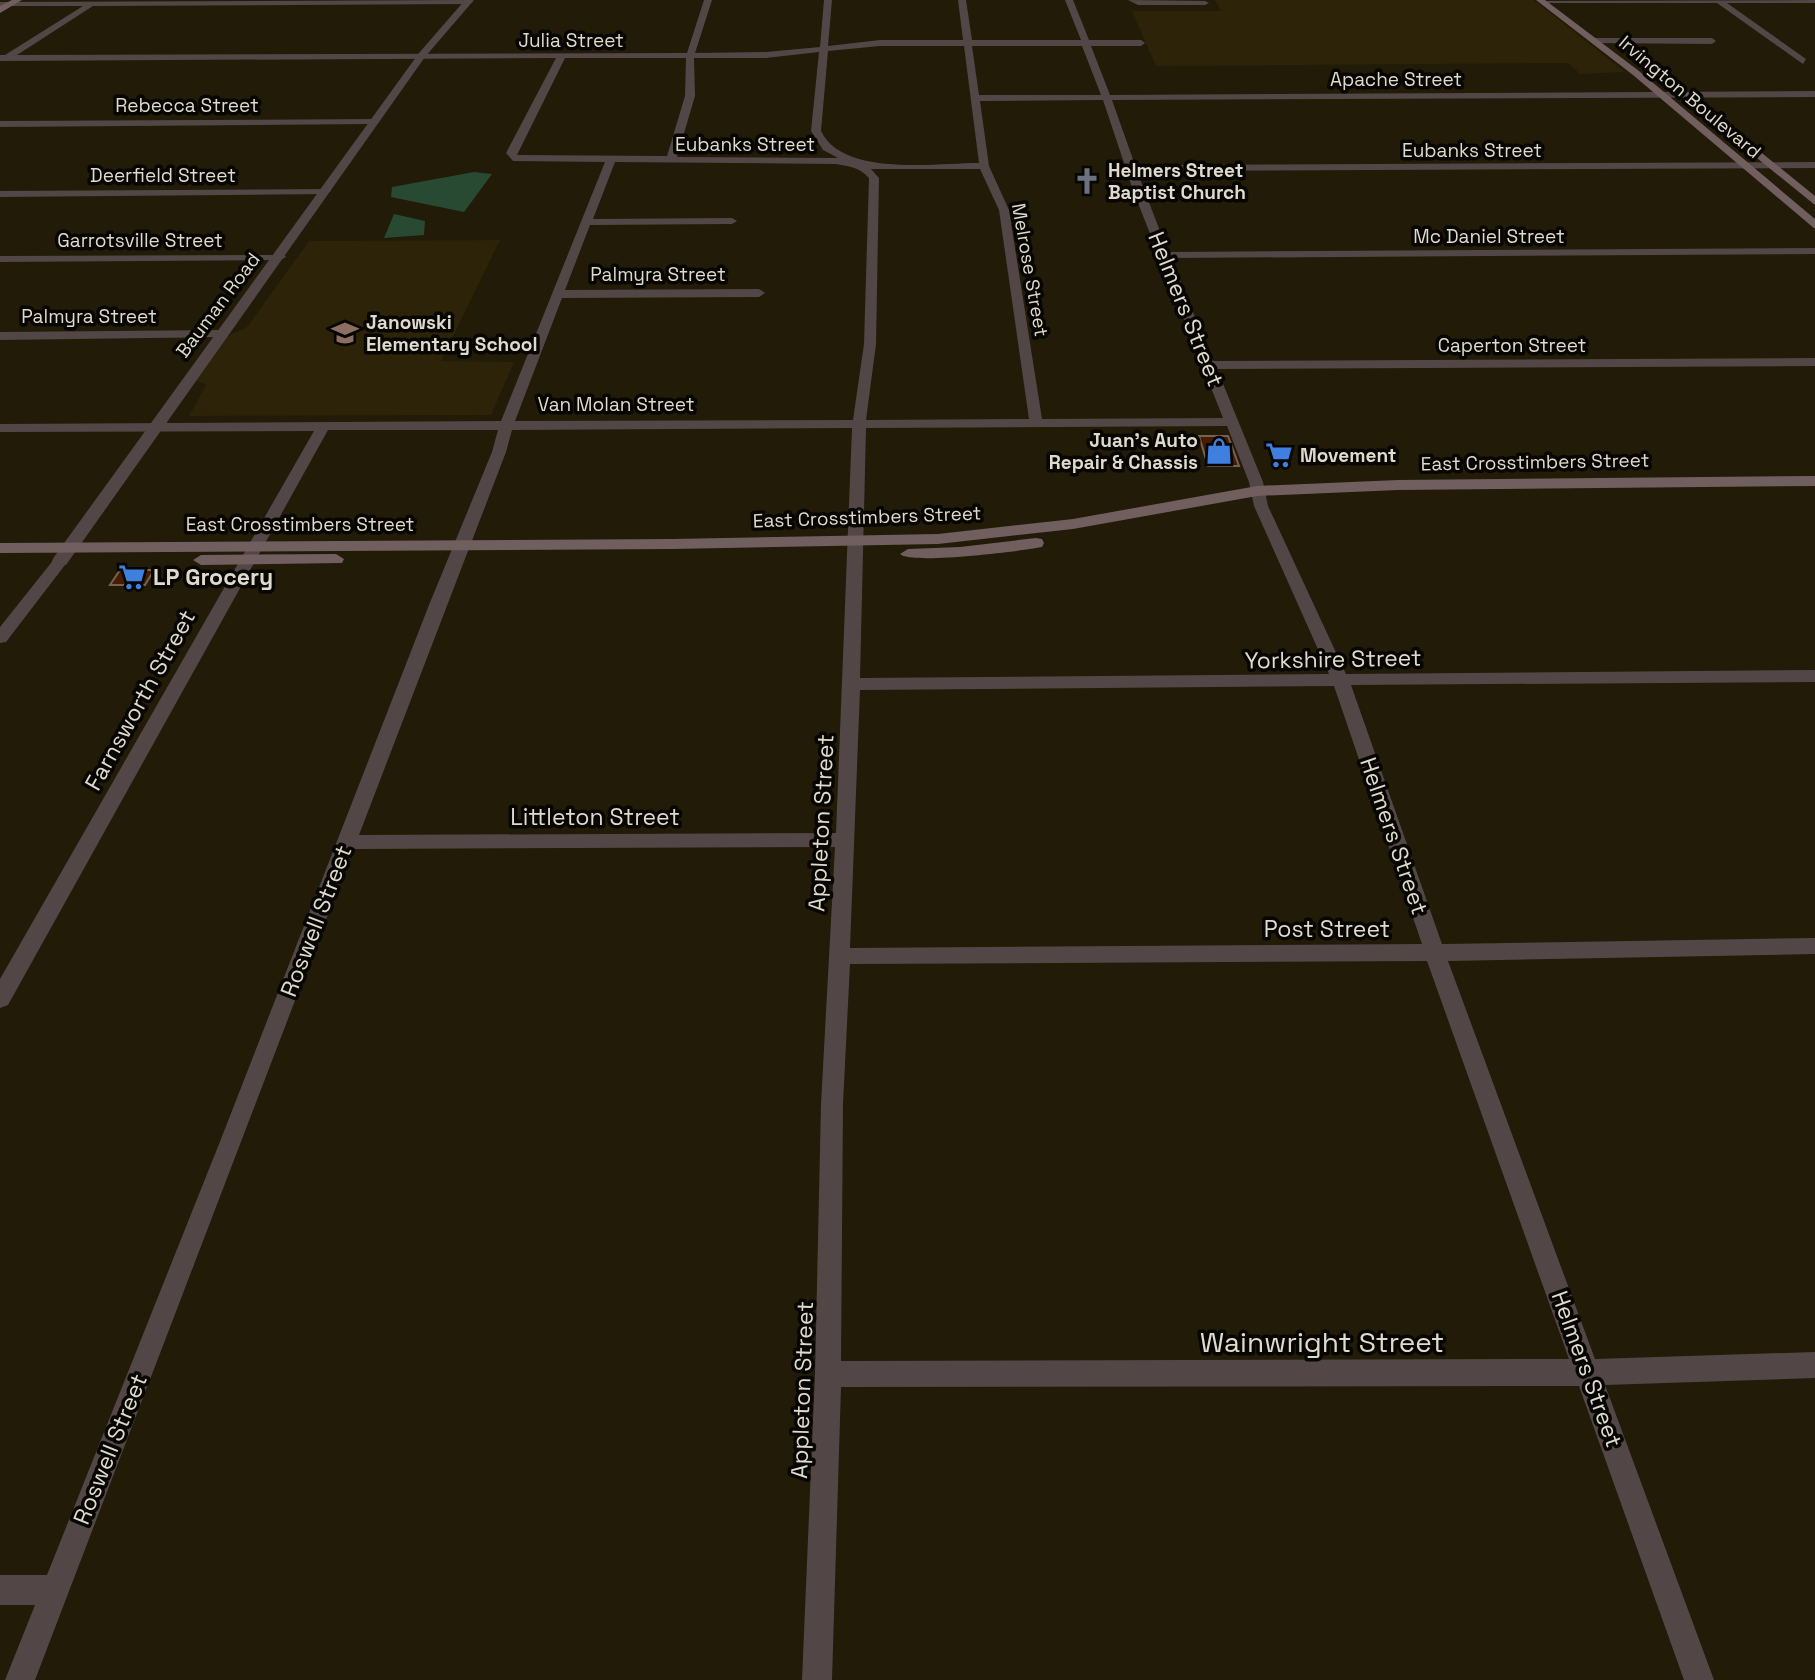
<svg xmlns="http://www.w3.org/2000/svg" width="1815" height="1680" font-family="'Space Grotesk',sans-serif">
  <rect width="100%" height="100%" fill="#211b08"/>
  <g fill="#2c2308">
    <path d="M1215,0H1534L1625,72L1580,74L1568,63L1156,66L1132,11H1221Z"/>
    <path d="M500,240L441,361L514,362L491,415L189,416L206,385L194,380L222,339L247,327L309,241Z"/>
  </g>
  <g fill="#284a33">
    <path d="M474,172L492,174L464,212L391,197L392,187Z"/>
    <path d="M394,214L425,221L424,235L384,238Z"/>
  </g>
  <g fill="#461d00" stroke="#766154" stroke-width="2">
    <path d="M1199,436H1228L1239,466H1208Z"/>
    <path d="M120,570H154L145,585H110Z"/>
  </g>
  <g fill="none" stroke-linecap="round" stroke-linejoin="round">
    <g fill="#524746" fill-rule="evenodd">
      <path d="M470,0L473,2L469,4L93,6L17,55L687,53L704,0H712L695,53L766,52L820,47L824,0H832L828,46L880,40H963L958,0H966L972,40H1081L1065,0H1073L1089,40H1141L1145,43L1141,46H1091L1110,95L1815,91V97L1112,100L1135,165L1815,162V168L1137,171L1168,252L1815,248V254L1171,258L1213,361L1815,358V366L1217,369L1263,482L1268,506L1346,674L1815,670V682L1351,685L1442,944L1815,938V954L1448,961L1595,1359L1815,1352V1378L1605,1385L1714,1680H1684L1579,1386L841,1387L832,1680H802L815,1374L821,1104L835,847L353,849L35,1680H5L35,1605H0V1575H47L221,1139L429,605L492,452L498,430H328L8,1005L0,1008V979L314,431L0,432V424L501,421L605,162L513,161L506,153L556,58L0,61V55H5L83,6H0V2ZM880,46H964L979,163C935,163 843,177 821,131L828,51ZM972,46H1082L1101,95H979ZM819,52L811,131L823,150L838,158L677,157L695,96L694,58H766ZM565,58H686L685,96L667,156L517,155ZM1103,100L1134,193L1223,418L1042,419L1009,210L989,166L980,101ZM615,162L835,164C849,166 859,167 869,178L864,344L853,420L515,421L562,298L759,297L765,293L759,289L565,290L590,225L732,224L737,221L732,218L593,219ZM871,169H980L999,210L1029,419L866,420L876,344L879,178ZM1227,426L1249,482L1254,506L1329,674L860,678L866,428ZM852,428L836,833L359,835L506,452L512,430ZM1334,686L1422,944L850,948L860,690ZM1427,961L1569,1359L841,1361L843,1104L850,964Z"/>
      <path d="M1128,0L1205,1L1209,3L1205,5H1138Z"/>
      <path d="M1815,0V3H1727L1806,59L1803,64L1717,3H1542L1538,1Z"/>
      <path d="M1595,38H1712L1716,41L1712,44L1592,43Z"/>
      <path d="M377,119L379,121L374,124L0,127V121Z"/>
      <path d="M330,189L331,191L326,194L0,197V191Z"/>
      <path d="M284,255L286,257L280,260L0,262V256Z"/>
      <path d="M221,330L227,334L225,337L0,340V332Z"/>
      <path d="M60,556L68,561L6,642L0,643V627L55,558Z"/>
    </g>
    <path fill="#524746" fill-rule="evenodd" d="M465,0H474L425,57L66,565H54L52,561L54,557L419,53Z"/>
    <g fill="#715f5f" fill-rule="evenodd">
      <path d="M12,0H22L0,13V6Z"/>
      <path d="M1536,0H1545L1639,71L1815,219V229L1633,75Z"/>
      <path d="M1662,77H1668L1815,196V205L1662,81Z"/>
      <path d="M1815,476V486L1398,490L1257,496L1073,529L938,544L672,549L0,553V543L672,539L938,534L1073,519L1257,486L1398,480Z"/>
      <path d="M1036,538L1042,539L1044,543L1042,547C1022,551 910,565 900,554L908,549L960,547Z"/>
      <path d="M336,554L344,559L342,563L201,565L193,560L201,555Z"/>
    </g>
  </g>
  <defs>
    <symbol id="church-bare" viewBox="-9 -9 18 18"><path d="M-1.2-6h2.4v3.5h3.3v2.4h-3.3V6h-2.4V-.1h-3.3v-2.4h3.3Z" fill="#6b7280" stroke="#080602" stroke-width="2.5" paint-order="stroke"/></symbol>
    <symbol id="school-bare" viewBox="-9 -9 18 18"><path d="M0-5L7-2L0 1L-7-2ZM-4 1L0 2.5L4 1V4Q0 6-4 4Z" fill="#8d6e63" stroke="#080602" stroke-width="2.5" paint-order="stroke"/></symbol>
    <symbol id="shop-bare" viewBox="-9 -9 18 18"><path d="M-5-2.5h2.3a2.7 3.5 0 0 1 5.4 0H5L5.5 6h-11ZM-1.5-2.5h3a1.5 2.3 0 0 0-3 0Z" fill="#3f7fe0" stroke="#080602" stroke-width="2.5" paint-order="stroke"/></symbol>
    <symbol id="supermarket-bare" viewBox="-9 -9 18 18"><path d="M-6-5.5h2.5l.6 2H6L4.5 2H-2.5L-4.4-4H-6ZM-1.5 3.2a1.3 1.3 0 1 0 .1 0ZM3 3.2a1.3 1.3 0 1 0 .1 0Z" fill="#3f7fe0" stroke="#080602" stroke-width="2.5" paint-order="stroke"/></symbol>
  </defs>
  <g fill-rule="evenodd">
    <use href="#church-bare" x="1068" y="162" width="38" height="38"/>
    <use href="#school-bare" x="326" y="314" width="38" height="38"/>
    <use href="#shop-bare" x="1200" y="432" width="38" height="38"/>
    <use href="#supermarket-bare" x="1260" y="436" width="38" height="38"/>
    <use href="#supermarket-bare" x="113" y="558" width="38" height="38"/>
  </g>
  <g text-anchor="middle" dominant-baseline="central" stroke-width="7" stroke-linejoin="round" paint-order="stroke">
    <g font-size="19" fill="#dedace" stroke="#080602">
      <text x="571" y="40">Julia Street</text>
      <text x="1396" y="79">Apache Street</text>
      <text transform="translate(1690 97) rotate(40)">Irvington Boulevard</text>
      <text x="187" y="105">Rebecca Street</text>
      <text x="745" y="144">Eubanks Street</text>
      <text x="1472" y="150">Eubanks Street</text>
      <text x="163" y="175">Deerfield Street</text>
      <text x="1489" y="236">Mc Daniel Street</text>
      <text x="140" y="240">Garrotsville Street</text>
      <text transform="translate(1030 270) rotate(80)">Melrose Street</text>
      <text x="658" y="274">Palmyra Street</text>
      <text transform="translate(218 305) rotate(-53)">Bauman Road</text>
      <text x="89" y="316">Palmyra Street</text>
      <text x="1512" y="345">Caperton Street</text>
      <text x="616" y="404">Van Molan Street</text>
      <text transform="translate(1535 462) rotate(-1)">East Crosstimbers Street</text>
      <text transform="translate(867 517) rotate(-2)">East Crosstimbers Street</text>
      <text x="300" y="524">East Crosstimbers Street</text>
    </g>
    <g font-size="19" font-weight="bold" fill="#dedace" stroke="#080602" text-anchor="start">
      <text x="1108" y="170">Helmers Street<tspan x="1108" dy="22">Baptist Church</tspan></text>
      <text x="366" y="322">Janowski<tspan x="366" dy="22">Elementary School</tspan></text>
      <text x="1198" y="440" text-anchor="end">Juan's Auto<tspan x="1198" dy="22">Repair &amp; Chassis</tspan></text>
      <text x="1300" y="455">Movement</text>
    </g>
    <g font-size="23" fill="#dedace" stroke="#080602">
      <text transform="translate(1186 309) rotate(68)">Helmers Street</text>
      <text transform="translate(1333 659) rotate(-1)">Yorkshire Street</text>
      <text transform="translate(140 700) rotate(-61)">Farnsworth Street</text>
      <text x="595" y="817">Littleton Street</text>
      <text transform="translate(821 823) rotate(-87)">Appleton Street</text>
      <text transform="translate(1394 836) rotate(71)">Helmers Street</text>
      <text transform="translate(316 921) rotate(-69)">Roswell Street</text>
      <text x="1327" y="929">Post Street</text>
      <text transform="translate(1587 1369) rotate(70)">Helmers Street</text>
      <text transform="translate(802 1390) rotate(-88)">Appleton Street</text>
      <text transform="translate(110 1449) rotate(-68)">Roswell Street</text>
    </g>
    <g font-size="23" font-weight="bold" fill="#dedace" stroke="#080602" text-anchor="start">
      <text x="153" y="577">LP Grocery</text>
    </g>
    <g font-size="28" fill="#dedace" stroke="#080602">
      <text x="1322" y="1342">Wainwright Street</text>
    </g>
  </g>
</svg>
